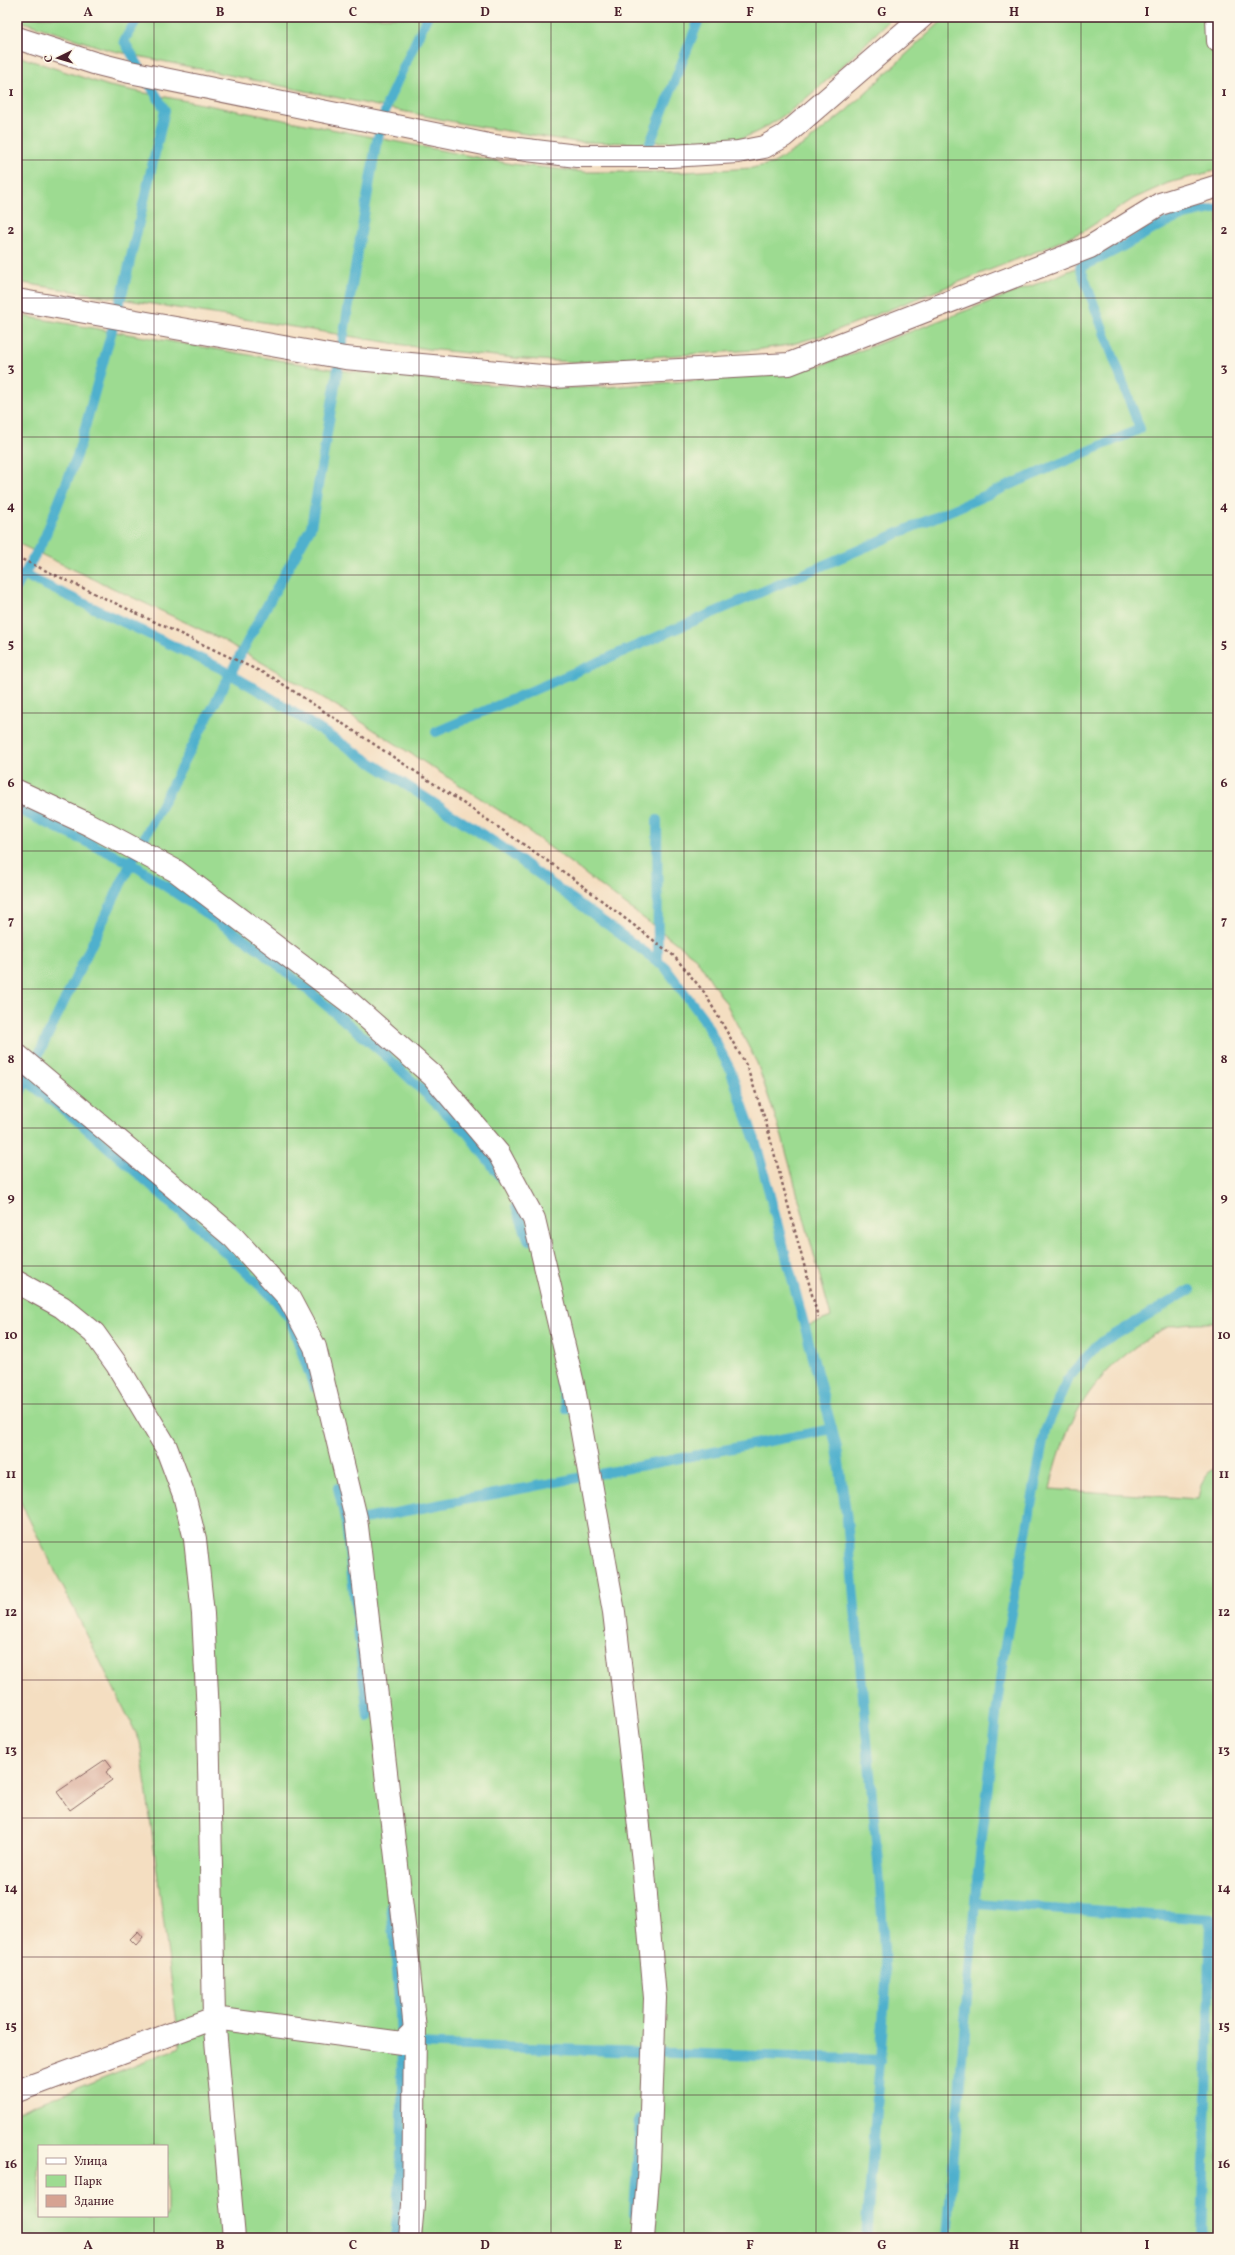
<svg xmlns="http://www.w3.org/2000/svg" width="1235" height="2255" font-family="Vollkorn,serif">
  <rect width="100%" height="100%" fill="#fcf5e5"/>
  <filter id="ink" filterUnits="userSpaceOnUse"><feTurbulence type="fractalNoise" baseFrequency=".025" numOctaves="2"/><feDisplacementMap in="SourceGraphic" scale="8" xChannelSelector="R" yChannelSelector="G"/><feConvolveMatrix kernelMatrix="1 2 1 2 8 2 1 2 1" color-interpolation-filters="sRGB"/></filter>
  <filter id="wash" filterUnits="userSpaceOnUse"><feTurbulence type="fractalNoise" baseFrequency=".012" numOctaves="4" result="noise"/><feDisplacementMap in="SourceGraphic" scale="16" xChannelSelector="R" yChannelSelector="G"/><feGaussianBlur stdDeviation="0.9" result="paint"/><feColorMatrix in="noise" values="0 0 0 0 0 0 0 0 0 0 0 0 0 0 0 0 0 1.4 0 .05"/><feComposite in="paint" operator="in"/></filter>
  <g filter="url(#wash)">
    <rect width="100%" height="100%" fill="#f4dec1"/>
    <g fill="#9ddb91" stroke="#747d5e" fill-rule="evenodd">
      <path d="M17,17H893C855,53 788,125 739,139L632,143L576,142L464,124L109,50L17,20Z"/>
      <path d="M946,17H1218V170L1168,183L1133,199L1084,231L1043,249L827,334L789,345L754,350L574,362L524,359L428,349L17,282V56L109,86L512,164L584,172H685L752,168L774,163L806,143L846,111Z"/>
      <path d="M1218,207V1323C1203,1323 1187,1322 1172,1326C1158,1330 1147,1339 1136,1347C1085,1383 1063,1430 1050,1489L1198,1499C1201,1482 1203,1475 1218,1466V2238H17V2112L180,2047L140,1741L17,1495V570L216,663L274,697L502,845L667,966L705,1017L733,1069L758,1141L807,1326L831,1317L782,1137L757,1063L727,1005L696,958L511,818L332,703L221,639L17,543V315L337,370L467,383L553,388L608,387L740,377L791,372L822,365L1047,280L1105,256L1153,227L1181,215ZM39,2146H167V2216H39Z"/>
    </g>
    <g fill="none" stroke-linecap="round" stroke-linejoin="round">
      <g stroke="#4fb0cd" stroke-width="10">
        <path d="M650,143L700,17"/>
        <path d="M24,575L220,668L271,698L502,847L665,967L703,1018L730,1069L756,1143L837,1448L847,1520L880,1884L886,1984L866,2238"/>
        <path d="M17,587L44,539L77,456L124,287L165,110L124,41L138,17"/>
        <path d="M436,732L1140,429L1080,267C1115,254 1144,231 1179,217C1191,212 1205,211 1218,208"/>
        <path d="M17,809L131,863L259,949L384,1054L468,1134L501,1177"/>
        <path d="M657,820L658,962"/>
        <path d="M17,1073L79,1122L202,1230L276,1301L290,1319L314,1387"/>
        <path d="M17,1099L131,863L255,627L311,527L376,145L388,101L427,17"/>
        <path d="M516,1207L529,1241"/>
        <path d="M558,1368L567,1409"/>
        <path d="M338,1488L346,1523L368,1716"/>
        <path d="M354,1521L832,1429"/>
        <path d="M975,1903L1211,1919L1202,2238"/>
        <path d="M391,1905C403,2015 407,2128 395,2238"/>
        <path d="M412,2044L881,2060"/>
        <path d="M634,2213L640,2119"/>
        <path d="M947,2238L976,1889L1003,1656L1045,1431L1067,1380L1097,1345L1190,1290"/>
      </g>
    </g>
    <g id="blocks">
      <g fill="#d6a392">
        <path d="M106,1759L112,1767L106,1772L112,1780L70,1810L57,1792Z"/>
        <path d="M138,1932L143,1938L136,1946L130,1940Z"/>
      </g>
    </g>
  </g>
  <g filter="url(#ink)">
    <use href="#blocks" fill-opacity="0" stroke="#866260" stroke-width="1"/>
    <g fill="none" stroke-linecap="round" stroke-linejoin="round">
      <defs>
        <g id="minor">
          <path d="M17,38L94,63L130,72L494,146L577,156H671L738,152L764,147L784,136L922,17"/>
          <path d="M17,300L345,358L553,377L789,364L1090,247L1160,204L1218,186"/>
          <path d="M17,791L88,824L176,871L348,1001L433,1076L499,1154L534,1219L574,1388L614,1612L643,1861L655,1998L649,2166L643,2238"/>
          <path d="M17,1055L233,1237L289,1298L315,1347L356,1518L406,1942L415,2030L413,2205L410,2238"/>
          <path d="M17,1282L62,1307L94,1333L117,1365L166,1447L184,1495L195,1539L203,1614L208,1714L214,2018L402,2043L415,2030"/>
          <path d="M17,2091L214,2018L234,2238"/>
        </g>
        <path id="highway" d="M1217,17L1218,41"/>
      </defs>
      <use href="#minor" stroke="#866260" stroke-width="24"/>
      <use href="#highway" stroke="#866260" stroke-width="24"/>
      <path stroke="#866260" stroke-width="2.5" stroke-dasharray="3 3" stroke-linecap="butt" d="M17,557L272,677L457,799L571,877L674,956L704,992L746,1065L765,1119L818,1317"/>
      <use href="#minor" stroke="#fff" stroke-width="22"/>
      <use href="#highway" stroke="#fff" stroke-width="22"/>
    </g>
  </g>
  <path fill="none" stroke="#4a1f2b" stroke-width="1" stroke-opacity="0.55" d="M154,17V2146M287,17V2238M419,17V2238M551,17V2238M684,17V2238M816,17V2238M948,17V2238M1081,17V2238M17,160H1218M17,298H1218M17,437H1218M17,575H1218M17,713H1218M17,851H1218M17,989H1218M17,1128H1218M17,1266H1218M17,1404H1218M17,1542H1218M17,1680H1218M17,1818H1218M17,1957H1218M17,2095H1218M154,2216V2238"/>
  <rect width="1235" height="2255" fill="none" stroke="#fcf5e5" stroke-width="44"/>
  <rect x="38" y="2145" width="130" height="72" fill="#fcf5e5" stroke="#b59f9b"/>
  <rect x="46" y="2158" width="20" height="6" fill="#ffffff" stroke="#b59f9b"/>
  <text x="74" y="2165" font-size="12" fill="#4a1f2b">Улица</text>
  <rect x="46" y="2175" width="20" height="12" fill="#9ddb91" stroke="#b59f9b"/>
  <text x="74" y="2185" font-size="12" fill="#4a1f2b">Парк</text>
  <rect x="46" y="2195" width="20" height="12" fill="#d6a392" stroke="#b59f9b"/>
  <text x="74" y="2205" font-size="12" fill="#4a1f2b">Здание</text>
  <g transform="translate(58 58) rotate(265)" stroke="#fcf5e5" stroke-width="3" paint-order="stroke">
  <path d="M0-3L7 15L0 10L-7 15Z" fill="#4a1f2b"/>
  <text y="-6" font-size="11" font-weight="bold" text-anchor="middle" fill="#4a1f2b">С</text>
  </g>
  <rect x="22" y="22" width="1191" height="2211" fill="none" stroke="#4a1f2b" stroke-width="1.5"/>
  <g font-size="13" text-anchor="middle" font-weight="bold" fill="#4a1f2b">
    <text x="88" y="16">A</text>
    <text x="220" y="16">B</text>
    <text x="353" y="16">C</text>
    <text x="485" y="16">D</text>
    <text x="618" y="16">E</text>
    <text x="750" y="16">F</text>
    <text x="882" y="16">G</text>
    <text x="1014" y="16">H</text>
    <text x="1147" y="16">I</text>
    <text x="11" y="96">1</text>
    <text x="1224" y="96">1</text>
    <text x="11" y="234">2</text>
    <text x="1224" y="234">2</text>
    <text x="11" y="372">3</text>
    <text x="1224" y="372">3</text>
    <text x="11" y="510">4</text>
    <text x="1224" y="510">4</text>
    <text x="11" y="648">5</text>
    <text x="1224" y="648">5</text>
    <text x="11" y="787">6</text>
    <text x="1224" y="787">6</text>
    <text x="11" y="925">7</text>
    <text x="1224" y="925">7</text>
    <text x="11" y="1063">8</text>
    <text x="1224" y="1063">8</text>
    <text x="11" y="1201">9</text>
    <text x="1224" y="1201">9</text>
    <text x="11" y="1339">10</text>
    <text x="1224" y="1339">10</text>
    <text x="11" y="1478">11</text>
    <text x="1224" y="1478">11</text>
    <text x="11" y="1616">12</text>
    <text x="1224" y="1616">12</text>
    <text x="11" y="1754">13</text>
    <text x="1224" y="1754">13</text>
    <text x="11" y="1892">14</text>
    <text x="1224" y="1892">14</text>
    <text x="11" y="2030">15</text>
    <text x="1224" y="2030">15</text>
    <text x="11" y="2168">16</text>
    <text x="1224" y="2168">16</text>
    <text x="88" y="2249">A</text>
    <text x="220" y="2249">B</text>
    <text x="353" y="2249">C</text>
    <text x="485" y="2249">D</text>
    <text x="618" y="2249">E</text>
    <text x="750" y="2249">F</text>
    <text x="882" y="2249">G</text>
    <text x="1014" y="2249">H</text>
    <text x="1147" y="2249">I</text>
  </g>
</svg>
